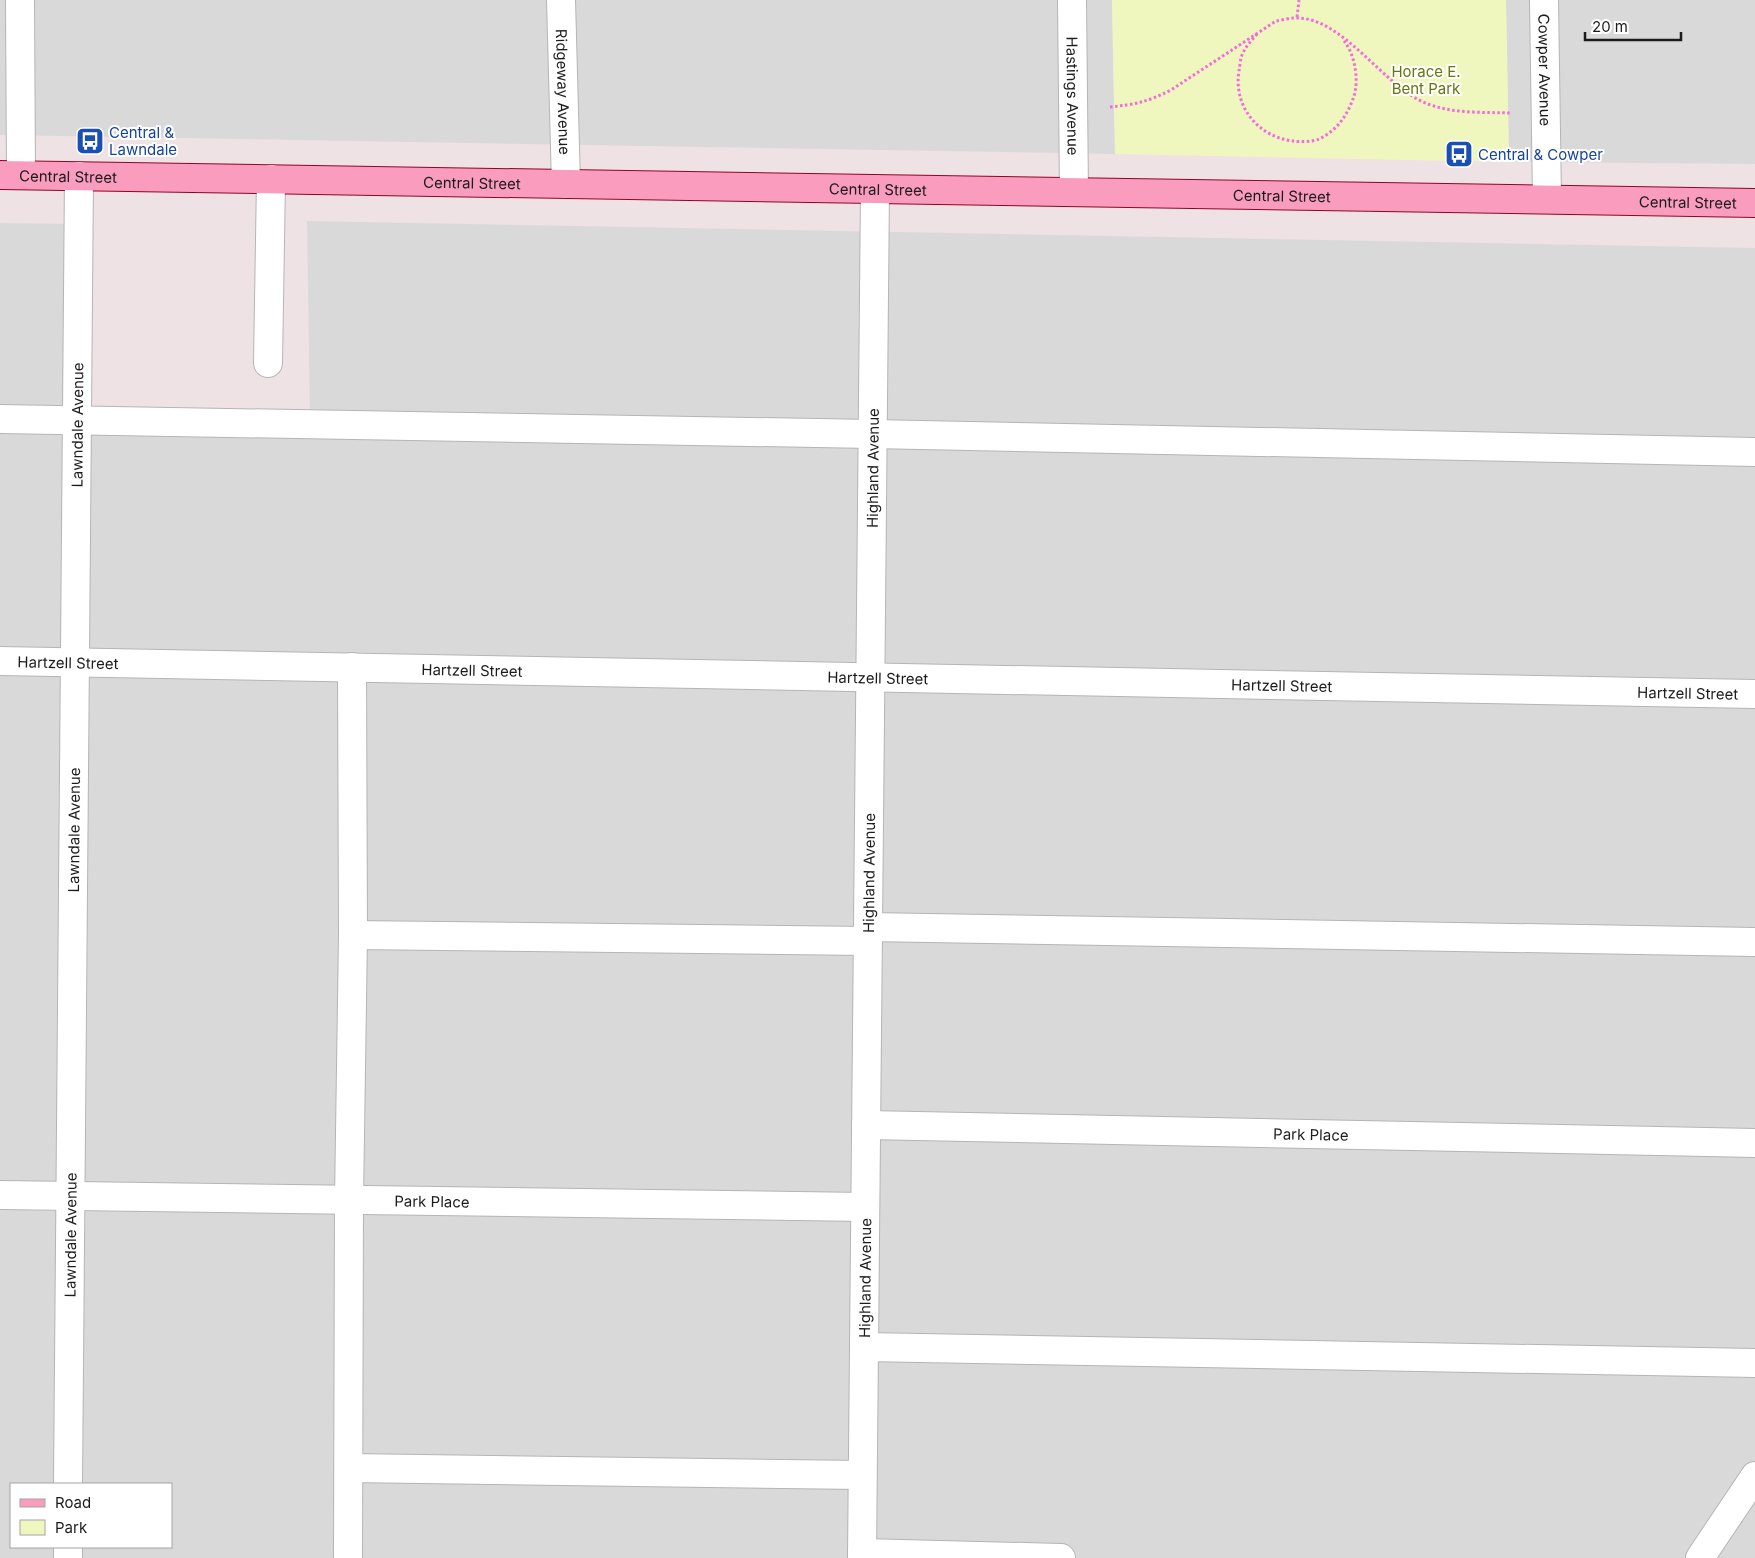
<svg xmlns="http://www.w3.org/2000/svg" width="1755" height="1558" font-family="Inter,sans-serif">
  <rect width="100%" height="100%" fill="#eee2e5"/>
  <g fill="#dad9da" fill-rule="evenodd">
    <path d="M0,0H1112L1115,154L0,135Z"/>
    <path d="M1506,0H1755V164L1509,162Z"/>
    <path d="M307,221L1755,248V1558H0V223L74,224L76,416L310,418ZM11,1484H171V1547H11Z"/>
  </g>
  <path fill="#eff7bf" d="M1112,0H1506L1509,162L1115,154Z"/>
  <g fill="none" stroke-linecap="round" stroke-linejoin="round">
    <defs>
      <g id="minor">
        <path d="M20,0L21,175"/>
        <path id="s1" d="M561,0L566,184"/>
        <path id="s2" d="M1072,0L1074,192"/>
        <path id="s3" d="M1544,0L1547,199"/>
        <path d="M268,363L271,179"/>
        <path d="M0,419L872,434L1755,452"/>
        <path id="s4" d="M0,661L1755,694"/>
        <path d="M868,927L1755,942"/>
        <path d="M353,935L868,941"/>
        <path id="s5" d="M866,1125L1755,1143"/>
        <path id="s6" d="M0,1195L865,1207"/>
        <path d="M864,1347L1755,1363"/>
        <path d="M349,1468L862,1475"/>
        <path id="s7" d="M68,1484L79,176"/>
        <path d="M862,1553L1061,1558"/>
        <path d="M68,1558V1547"/>
        <path d="M348,1558L349,1200L353,935L352,667"/>
        <path id="s8" d="M862,1558L875,189"/>
        <path d="M1700,1558L1755,1476"/>
      </g>
      <g id="major">
        <path id="s9" d="M0,175L1755,203"/>
      </g>
    </defs>
    <use href="#minor" stroke="#b5b5b5" stroke-width="30"/>
    <use href="#major" stroke="#910428" stroke-width="30"/>
    <g stroke="#f56bdd" stroke-width="3" stroke-dasharray="2.5 2.5" stroke-linecap="butt">
      <path d="M1297,17L1299,0"/>
      <path d="M1257,34C1252,40 1246,46 1243,53C1240,58 1240,66 1239,71C1233,106 1258,137 1293,141C1300,142 1312,142 1319,139C1338,130 1348,114 1354,96C1359,80 1355,54 1344,41"/>
      <path d="M1110,107C1137,104 1147,102 1171,90L1276,21C1282,20 1289,18 1295,18C1343,16 1384,88 1428,104C1454,114 1484,112 1511,113"/>
    </g>
    <use href="#minor" stroke="#fff" stroke-width="28"/>
    <use href="#major" stroke="#f99cbd" stroke-width="28"/>
  </g>
  <defs>
    <symbol id="bus-square" viewBox="-11 -11 22 22"><rect x="-9" y="-9" width="18" height="18" rx="4" fill="#1a4fb4" stroke="#fff"/><path d="M-5-6H5V4H4V6H2V4H-2V6H-4V4H-5ZM-3.5-4V0h7V-4ZM-3.5 1.2v1.5H-2V1.2ZM2 1.2v1.5H3.5V1.2Z" fill="#fff"/></symbol>
  </defs>
  <g fill-rule="evenodd">
    <use href="#bus-square" x="74" y="125" width="32" height="32"/>
    <use href="#bus-square" x="1443" y="138" width="32" height="32"/>
  </g>
  <g text-anchor="middle" dominant-baseline="central" stroke-width="4" stroke-linejoin="round" paint-order="stroke">
    <g font-size="15" fill="#1c1c1c" stroke="#fff">
      <text stroke="none"><textPath href="#s3" startOffset="70">Cowper Avenue</textPath></text>
      <text stroke="none"><textPath href="#s1" startOffset="92">Ridgeway Avenue</textPath></text>
      <text stroke="none"><textPath href="#s2" startOffset="96">Hastings Avenue</textPath></text>
      <text stroke="none"><textPath href="#s9" startOffset="68">Central Street</textPath></text>
      <text stroke="none"><textPath href="#s9" startOffset="472">Central Street</textPath></text>
      <text stroke="none"><textPath href="#s9" startOffset="878">Central Street</textPath></text>
      <text stroke="none"><textPath href="#s9" startOffset="1282">Central Street</textPath></text>
      <text stroke="none"><textPath href="#s9" startOffset="1688">Central Street</textPath></text>
      <text stroke="none"><textPath href="#s7" startOffset="1059">Lawndale Avenue</textPath></text>
      <text stroke="none"><textPath href="#s8" startOffset="1090">Highland Avenue</textPath></text>
      <text stroke="none"><textPath href="#s4" startOffset="68">Hartzell Street</textPath></text>
      <text stroke="none"><textPath href="#s4" startOffset="472">Hartzell Street</textPath></text>
      <text stroke="none"><textPath href="#s4" startOffset="878">Hartzell Street</textPath></text>
      <text stroke="none"><textPath href="#s4" startOffset="1282">Hartzell Street</textPath></text>
      <text stroke="none"><textPath href="#s4" startOffset="1688">Hartzell Street</textPath></text>
      <text stroke="none"><textPath href="#s7" startOffset="654">Lawndale Avenue</textPath></text>
      <text stroke="none"><textPath href="#s8" startOffset="685">Highland Avenue</textPath></text>
      <text stroke="none"><textPath href="#s5" startOffset="445">Park Place</textPath></text>
      <text stroke="none"><textPath href="#s6" startOffset="432">Park Place</textPath></text>
      <text stroke="none"><textPath href="#s7" startOffset="249">Lawndale Avenue</textPath></text>
      <text stroke="none"><textPath href="#s8" startOffset="280">Highland Avenue</textPath></text>
    </g>
    <g font-size="15" fill="#66770e" stroke="#fff">
      <text x="1426" y="71">Horace E.<tspan x="1426" dy="17">Bent Park</tspan></text>
    </g>
    <g font-size="15" fill="#164399" stroke="#fff" text-anchor="start">
      <text x="109" y="132">Central &amp;<tspan x="109" dy="17">Lawndale</tspan></text>
      <text x="1478" y="154">Central &amp; Cowper</text>
    </g>
  </g>
  <rect x="10" y="1483" width="162" height="65" fill="#ffffff" stroke="#a4a4a4"/>
  <rect x="20" y="1499" width="25" height="8" fill="#f99cbd" stroke="#a4a4a4"/>
  <text x="55" y="1508" font-size="15" fill="#1c1c1c">Road</text>
  <rect x="20" y="1520" width="25" height="15" fill="#eff7bf" stroke="#a4a4a4"/>
  <text x="55" y="1533" font-size="15" fill="#1c1c1c">Park</text>
  <path d="M1585 32v8h96v-8" fill="none" stroke="#1c1c1c" stroke-width="2.5"/>
  <text x="1592" y="32" font-size="15" fill="#1c1c1c" stroke="#ffffff" stroke-width="4" paint-order="stroke">20 m</text>
</svg>
